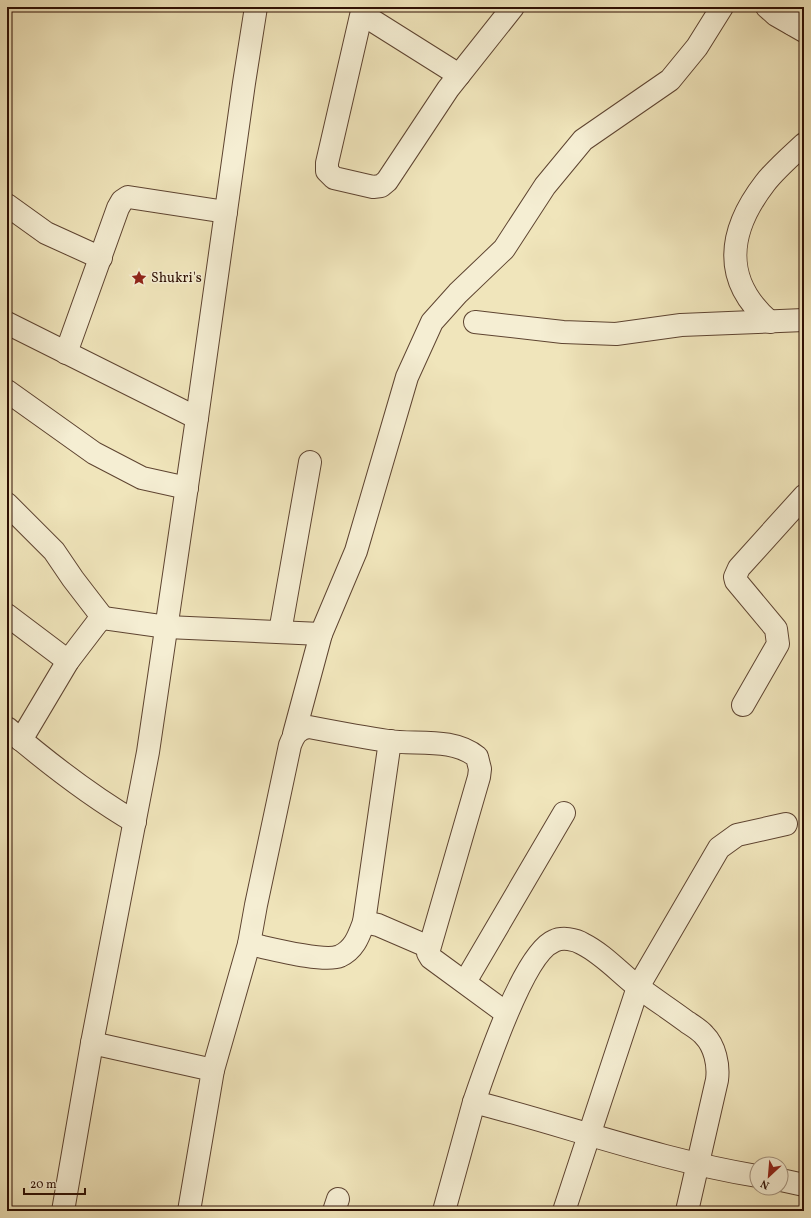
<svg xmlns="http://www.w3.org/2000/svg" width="811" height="1218" font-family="Vollkorn,serif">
  <rect width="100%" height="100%" fill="#f0e5bb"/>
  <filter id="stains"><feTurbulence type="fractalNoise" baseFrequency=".005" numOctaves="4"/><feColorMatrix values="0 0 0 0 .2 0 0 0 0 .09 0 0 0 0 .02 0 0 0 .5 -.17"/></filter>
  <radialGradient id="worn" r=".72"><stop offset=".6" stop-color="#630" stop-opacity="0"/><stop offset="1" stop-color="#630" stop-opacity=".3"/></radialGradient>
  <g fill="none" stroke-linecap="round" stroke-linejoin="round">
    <defs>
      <g id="minor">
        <path d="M363,7L327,163V171L334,178L373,187L381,186L387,181L448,89L513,7"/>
        <path d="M767,7L776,15L804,31"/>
        <path d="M362,14L459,75"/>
        <path d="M792,24L804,8"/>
        <path d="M7,205L46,233L101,258"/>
        <path d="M475,322L563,332L616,334L681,325L804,320"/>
        <path d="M770,322C721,280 728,231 765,183C776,169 791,156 804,144"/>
        <path d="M7,323L197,418"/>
        <path d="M66,353L118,208L122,201L128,197L226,212"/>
        <path d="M7,391L94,453L142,478L187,488"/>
        <path d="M7,504L54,551L73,579L103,618"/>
        <path d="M7,615L68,661"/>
        <path d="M280,632L310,462"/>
        <path d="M743,705L778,644L776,629L736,581L735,577L739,568L804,496"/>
        <path d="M7,728C48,763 89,795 135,822"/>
        <path d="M294,734L321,634L356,551L407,377L432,322L458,293L504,249L545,186L583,140L670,80L697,47L722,7"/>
        <path d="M21,740L68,661L97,623L103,618L167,627L321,634"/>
        <path d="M364,922L378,925L429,947"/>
        <path d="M249,944C269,948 324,963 340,956C355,949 359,935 364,922L390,741"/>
        <path d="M465,982L564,813"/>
        <path d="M92,1043L213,1070L189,1211"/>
        <path d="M213,1070L249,944L256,905L290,745C294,735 297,729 309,727C335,732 361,737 388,741C416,745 453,737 477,757L480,769L479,777L428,953L431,958L506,1013"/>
        <path d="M474,1102C485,1070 524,953 554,941C562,937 575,939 583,944C603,954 620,973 638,987C654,999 671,1010 687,1022C693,1026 700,1030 704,1035C715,1046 719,1065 717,1080L687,1211"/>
        <path d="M781,1180L804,1185"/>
        <path d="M63,1211L92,1043L148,752L197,418L244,83L256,7"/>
        <path d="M334,1211L338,1199"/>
        <path d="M444,1211L474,1102C568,1126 660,1160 757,1176"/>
        <path d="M564,1211L638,987L719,848L737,835L786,824"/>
      </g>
    </defs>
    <use href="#minor" stroke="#5e4431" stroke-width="24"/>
    <use href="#minor" stroke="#f5eed3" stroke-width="22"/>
  </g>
  <defs>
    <symbol id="sight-bare" viewBox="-9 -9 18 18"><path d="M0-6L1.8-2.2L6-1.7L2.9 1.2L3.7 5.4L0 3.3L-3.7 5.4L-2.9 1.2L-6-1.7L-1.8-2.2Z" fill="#8f2418" stroke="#f5eed3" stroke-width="2.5" paint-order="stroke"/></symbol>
  </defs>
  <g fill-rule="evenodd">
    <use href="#sight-bare" x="128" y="267" width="22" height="22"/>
  </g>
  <g text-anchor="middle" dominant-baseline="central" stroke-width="3" stroke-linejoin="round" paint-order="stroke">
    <g font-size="14" fill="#2e0f03" stroke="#f5eed3" text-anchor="start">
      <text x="151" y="278">Shukri's</text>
    </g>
  </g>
  <rect width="811" height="1218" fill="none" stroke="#f0e5bb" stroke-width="24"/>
  <rect x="8" y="8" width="795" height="1202" fill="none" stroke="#2e0f03" stroke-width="2"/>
  <rect x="12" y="12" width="787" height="1194" fill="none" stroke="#2e0f03"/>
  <g transform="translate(769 1176) rotate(206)"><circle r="19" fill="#f5eed3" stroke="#a59580"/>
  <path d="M0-3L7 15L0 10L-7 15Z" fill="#8f2418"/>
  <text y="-6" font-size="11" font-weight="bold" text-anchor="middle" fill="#2e0f03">N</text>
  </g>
  <path d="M24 1188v6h61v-6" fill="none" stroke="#2e0f03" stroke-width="2"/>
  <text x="30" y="1188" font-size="12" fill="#2e0f03" stroke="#f5eed3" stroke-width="3" paint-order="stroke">20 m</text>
  <rect width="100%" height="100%" filter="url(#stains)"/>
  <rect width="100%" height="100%" fill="url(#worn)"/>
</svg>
